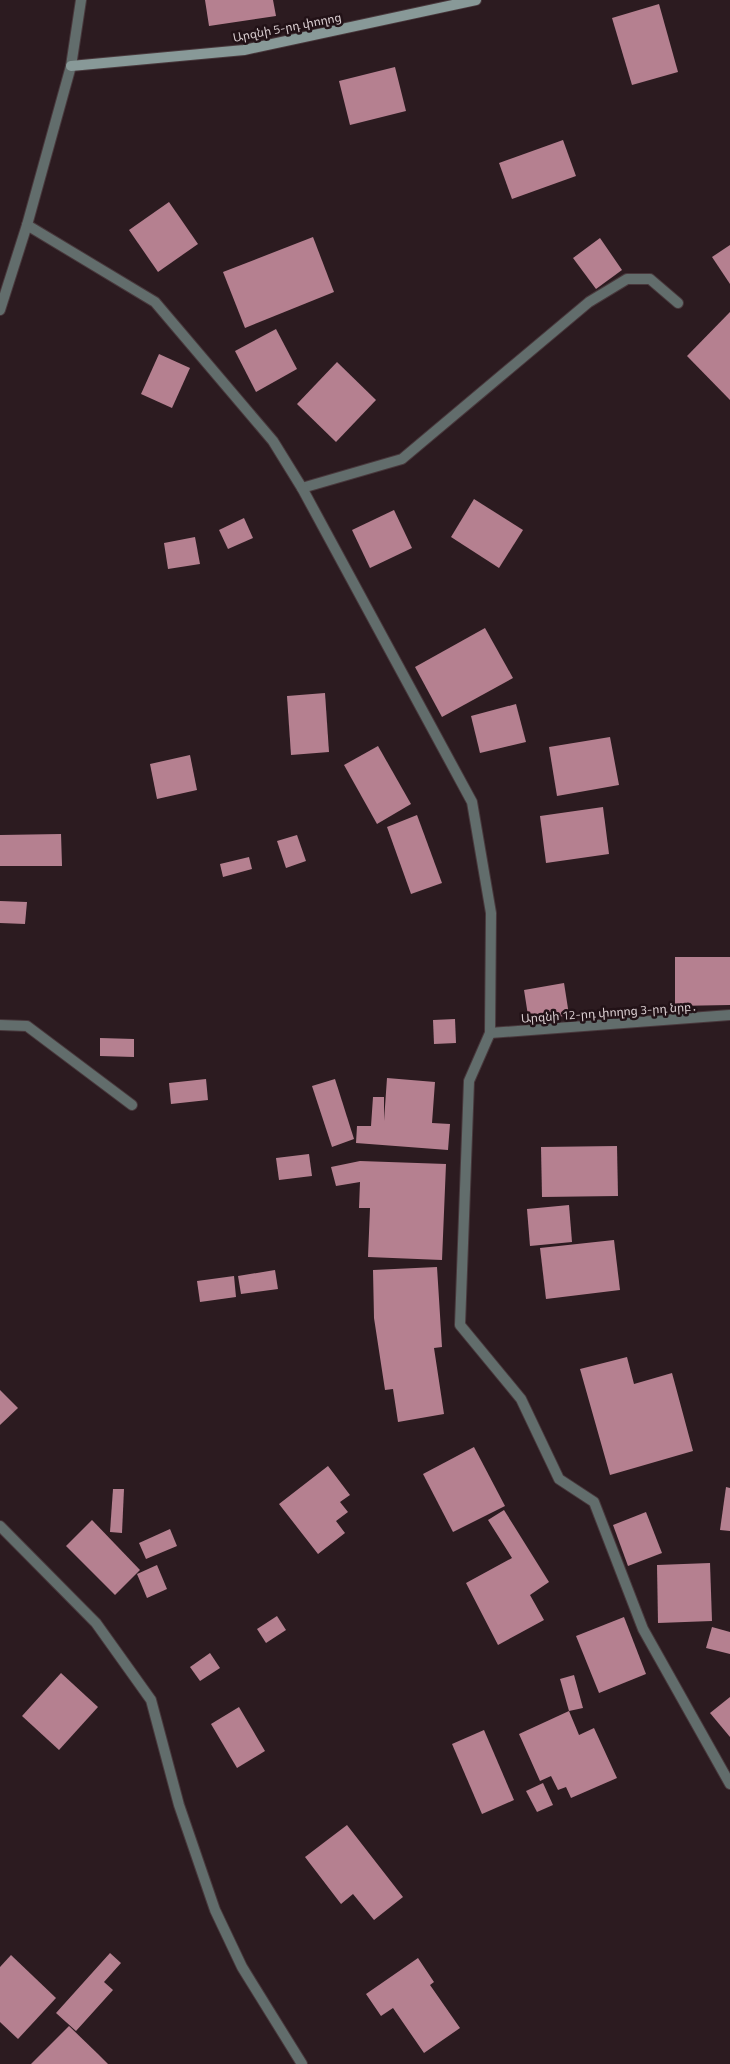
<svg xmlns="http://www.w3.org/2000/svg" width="730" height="2064" font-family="'Titillium Web','Noto Sans Armenian',sans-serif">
  <rect width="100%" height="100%" fill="#2c1b20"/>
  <g fill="#b58090">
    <path d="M205,0H273L276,16L209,26Z"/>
    <path d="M659,4L678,72L632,85L612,18Z"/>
    <path d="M395,67L406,111L350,125L339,81Z"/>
    <path d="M563,140L576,176L512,199L499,163Z"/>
    <path d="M169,202L198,244L158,272L129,230Z"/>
    <path d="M313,237L334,292L245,328L223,272Z"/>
    <path d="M600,238L622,270L596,289L573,258Z"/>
    <path d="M730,245V284L712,257Z"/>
    <path d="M730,312V400L687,356Z"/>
    <path d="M276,329L297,369L256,392L235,351Z"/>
    <path d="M159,354L190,368L172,408L141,394Z"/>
    <path d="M337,362L376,400L336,442L297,404Z"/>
    <path d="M474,499L523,530L499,568L451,537Z"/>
    <path d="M394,510L412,548L370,568L352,530Z"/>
    <path d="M244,518L253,538L228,549L219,530Z"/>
    <path d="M195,537L200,564L168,569L164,543Z"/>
    <path d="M485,628L513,678L442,717L415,667Z"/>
    <path d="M325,693L329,752L291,755L287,696Z"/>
    <path d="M516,704L526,742L480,753L471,716Z"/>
    <path d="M610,737L619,785L557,796L549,747Z"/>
    <path d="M378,746L411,804L377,824L344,765Z"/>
    <path d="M190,755L197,790L157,799L150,764Z"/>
    <path d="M603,807L609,854L546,863L540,816Z"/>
    <path d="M417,815L442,883L411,894L387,827Z"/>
    <path d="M61,834L62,866H0V835Z"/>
    <path d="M297,835L306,861L286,868L277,841Z"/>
    <path d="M249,857L252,869L223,877L220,864Z"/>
    <path d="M0,901L27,902L25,924L0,923Z"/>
    <path d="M675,957H730V1005L675,1006Z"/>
    <path d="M564,983L569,1015L529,1022L524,990Z"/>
    <path d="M455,1019L456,1043L434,1044L433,1020Z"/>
    <path d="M100,1038L134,1039V1057L100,1056Z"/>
    <path d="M387,1078L435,1082L432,1123L450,1124L448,1150L356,1143L357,1126H371L373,1097H384V1121Z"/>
    <path d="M206,1079L208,1100L171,1104L169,1083Z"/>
    <path d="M335,1079L354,1139L332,1147L312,1086Z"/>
    <path d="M617,1146L618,1196L542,1197L541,1147Z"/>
    <path d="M309,1154L312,1176L279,1180L276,1158Z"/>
    <path d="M360,1161L446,1164L442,1260L368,1257L370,1208H359L360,1182L336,1186L331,1167Z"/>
    <path d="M569,1205L572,1242L530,1246L527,1209Z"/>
    <path d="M614,1240L620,1290L546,1299L540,1248Z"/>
    <path d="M437,1267L442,1347L434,1348L444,1414L398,1422L393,1389L385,1390L374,1318L373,1270Z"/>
    <path d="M275,1270L278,1289L241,1294L238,1276Z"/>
    <path d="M234,1276L236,1297L200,1302L197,1281Z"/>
    <path d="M627,1357L634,1384L672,1373L693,1451L610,1475L580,1369Z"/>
    <path d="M0,1390L18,1408L0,1425Z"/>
    <path d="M474,1447L505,1506L453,1532L423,1474Z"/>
    <path d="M328,1466L350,1495L340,1502L348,1512L336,1521L345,1533L318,1554L279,1504Z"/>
    <path d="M726,1487L730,1488V1531L720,1530Z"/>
    <path d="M113,1489H124L122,1533L110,1532Z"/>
    <path d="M504,1510L549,1582L530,1595L544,1620L498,1645L466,1583L512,1558L488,1520Z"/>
    <path d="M646,1512L662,1553L628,1566L613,1525Z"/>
    <path d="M92,1520L140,1570L115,1595L66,1546Z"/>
    <path d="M170,1529L177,1546L146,1559L139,1543Z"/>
    <path d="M710,1563L712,1621L658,1623L657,1565Z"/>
    <path d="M157,1565L167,1589L147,1598L137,1574Z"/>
    <path d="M277,1616L286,1630L266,1643L257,1629Z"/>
    <path d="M624,1617L646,1674L599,1693L576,1636Z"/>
    <path d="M712,1627L730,1632V1654L706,1648Z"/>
    <path d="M210,1653L220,1668L200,1681L190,1667Z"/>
    <path d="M61,1673L98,1707L59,1750L22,1716Z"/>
    <path d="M574,1675L583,1708L569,1711L560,1679Z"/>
    <path d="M730,1697V1737L710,1713Z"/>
    <path d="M239,1707L265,1751L237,1768L211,1724Z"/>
    <path d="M569,1711L579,1735L594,1728L617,1778L571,1798L566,1787L558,1790L551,1776L540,1781L519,1734Z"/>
    <path d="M484,1730L514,1800L482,1814L452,1744Z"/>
    <path d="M543,1783L553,1805L537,1812L526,1791Z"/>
    <path d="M347,1825L403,1897L374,1920L353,1894L341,1904L305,1857Z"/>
    <path d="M110,1953L121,1963L104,1982L113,1990L76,2031L56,2013Z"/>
    <path d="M11,1955L56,1998L18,2039L0,2022V1967Z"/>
    <path d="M418,1958L434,1982L430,1985L460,2028L424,2053L393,2008L381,2016L366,1994Z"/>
    <path d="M69,2026L98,2054L108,2064H31Z"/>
  </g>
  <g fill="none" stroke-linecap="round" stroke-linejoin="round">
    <defs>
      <g id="lane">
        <path d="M302,488L402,459L589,302L627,279H650L678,303"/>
        <path d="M0,1526L96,1623L151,1700L179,1805L215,1910L242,1967L302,2064"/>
      </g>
      <g id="street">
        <path d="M27,225L155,302L273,441L302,488L472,802L491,913L490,1033L469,1081L460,1325L521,1399L559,1479L594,1502L643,1629L730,1784"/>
        <path d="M0,310L27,225L71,66L81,0"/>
        <path d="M0,1025L27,1026L132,1105"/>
        <path d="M490,1033L730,1015"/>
      </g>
      <path id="secondary" d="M71,66L244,50L476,0"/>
    </defs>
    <use href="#lane" stroke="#48383c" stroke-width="12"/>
    <use href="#street" stroke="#48383c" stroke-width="12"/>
    <use href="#secondary" stroke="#48383c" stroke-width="12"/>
    <use href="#lane" stroke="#626d6c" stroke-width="10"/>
    <use href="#street" stroke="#626d6c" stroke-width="10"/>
    <use href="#secondary" stroke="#889998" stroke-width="10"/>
  </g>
  <g text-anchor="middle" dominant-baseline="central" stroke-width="5" stroke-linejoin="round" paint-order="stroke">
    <g font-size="12" fill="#daced1" stroke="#221217">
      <text transform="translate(287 27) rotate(-11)">Արզնի 5-րդ փողոց</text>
      <text transform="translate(609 1012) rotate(-4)">Արզնի 12-րդ փողոց 3-րդ նրբ․</text>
    </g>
  </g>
</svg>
